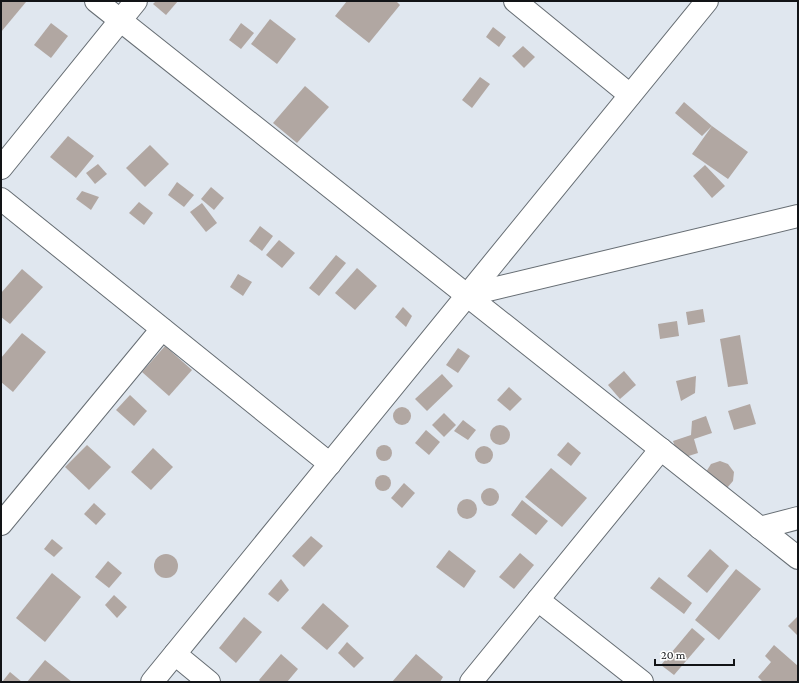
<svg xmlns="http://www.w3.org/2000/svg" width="799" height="683" font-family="'Crimson Pro',serif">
  <rect width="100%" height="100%" fill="#e0e7ef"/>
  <g fill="#b1a7a2">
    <path d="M1,1L26,2L1,32Z"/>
    <path d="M156,1H178L166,15L153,4Z"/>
    <path d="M347,1H396L400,5L369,43L335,16Z"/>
    <path d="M270,19L296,39L277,64L251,44Z"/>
    <path d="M51,23L68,36L51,58L34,45Z"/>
    <path d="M241,23L254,33L241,49L229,40Z"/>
    <path d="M493,27L506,37L499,47L486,37Z"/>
    <path d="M523,46L535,57L524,68L512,56Z"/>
    <path d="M480,77L490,84L472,108L462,100Z"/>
    <path d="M305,86L329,107L297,143L273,123Z"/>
    <path d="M684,102L712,126L748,152L728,179L692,154L712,126L702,136L675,113Z"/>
    <path d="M68,136L94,156L76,178L50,157Z"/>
    <path d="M150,145L169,164L145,187L126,168Z"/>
    <path d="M98,164L107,174L95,184L86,173Z"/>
    <path d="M705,165L725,186L712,198L693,176Z"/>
    <path d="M177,182L194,195L184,207L168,195Z"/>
    <path d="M211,187L224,198L214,210L201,199Z"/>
    <path d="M82,191L99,197L91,210L76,199Z"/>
    <path d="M139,202L153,213L144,225L129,213Z"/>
    <path d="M202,203L217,223L206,232L190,212Z"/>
    <path d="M260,226L273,236L262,251L249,241Z"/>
    <path d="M279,240L295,253L282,268L266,255Z"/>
    <path d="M336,255L346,263L319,296L309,288Z"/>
    <path d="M357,268L377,286L355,310L335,293Z"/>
    <path d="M22,269L43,287L10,324L1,317V293Z"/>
    <path d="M238,274L252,282L243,296L230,287Z"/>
    <path d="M403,307L412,316L406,327L395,317Z"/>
    <path d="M703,309L705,322L688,325L686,312Z"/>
    <path d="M677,321L679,336L660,339L658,324Z"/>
    <path d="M22,333L46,352L13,392L1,382V358Z"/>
    <path d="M740,335L748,384L728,387L720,339Z"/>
    <path d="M165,346L192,370L169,396L142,372Z"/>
    <path d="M458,348L470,356L458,373L446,365Z"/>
    <path d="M624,371L636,385L620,399L608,385Z"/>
    <path d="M442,374L453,386L427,411L415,399Z"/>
    <path d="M696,376L695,393L681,401L676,381Z"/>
    <path d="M509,387L522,399L510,411L497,400Z"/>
    <path d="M130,395L147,411L134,426L116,410Z"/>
    <path d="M750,404L756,424L734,430L728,411Z"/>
    <circle cx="402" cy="416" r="9"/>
    <path d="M444,413L456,425L444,437L432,425Z"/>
    <path d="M706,416L712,433L694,439L698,453L679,459L673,441L691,435L692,421Z"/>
    <path d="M463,420L476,430L468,440L454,431Z"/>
    <circle cx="500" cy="435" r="10"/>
    <path d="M426,430L440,442L429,455L415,443Z"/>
    <path d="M568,442L581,453L571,466L557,455Z"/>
    <circle cx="384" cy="453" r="8"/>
    <path d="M87,445L111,467L89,490L65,467Z"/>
    <circle cx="484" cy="455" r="9"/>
    <path d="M153,448L173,467L151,490L131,472Z"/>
    <path d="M720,461L728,464L734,472L733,481L727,488L706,472L711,464Z"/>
    <path d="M551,468L587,498L562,527L525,497Z"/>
    <circle cx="383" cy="483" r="8"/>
    <path d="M404,483L415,493L402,508L391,498Z"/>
    <circle cx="490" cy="497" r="9"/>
    <circle cx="467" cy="509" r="10"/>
    <path d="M522,500L548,521L536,535L511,515Z"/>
    <path d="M94,503L106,514L96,525L84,514Z"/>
    <path d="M311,536L323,546L304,567L292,556Z"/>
    <path d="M52,539L63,548L54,557L44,549Z"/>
    <path d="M710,549L729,566L707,593L687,576Z"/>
    <path d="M449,550L476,571L464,588L436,567Z"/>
    <path d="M520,553L534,565L514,589L499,577Z"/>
    <circle cx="166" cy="566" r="12"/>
    <path d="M108,561L122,573L109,588L95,577Z"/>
    <path d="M736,569L761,589L719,640L695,620Z"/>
    <path d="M52,573L81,597L45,642L16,618Z"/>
    <path d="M659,577L692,603L684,614L650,588Z"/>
    <path d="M281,579L289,590L278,602L268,594Z"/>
    <path d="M114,595L127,607L117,618L105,605Z"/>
    <path d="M323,603L349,626L327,650L301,628Z"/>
    <path d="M244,617L262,632L236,663L219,648Z"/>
    <path d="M797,617L798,618V636L788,626Z"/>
    <path d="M692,628L705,639L674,675L661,665Z"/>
    <path d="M347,642L364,658L354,668L338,653Z"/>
    <path d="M774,645L798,666V682H763L758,677L771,662L765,656Z"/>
    <path d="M281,654L298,669L287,682H261L259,680Z"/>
    <path d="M416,654L443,677L440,682H392Z"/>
    <path d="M45,660L72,682H27Z"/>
    <path d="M10,672L22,682H2Z"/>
  </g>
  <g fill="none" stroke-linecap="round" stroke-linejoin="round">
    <defs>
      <g id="minor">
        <path d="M96,1L798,558"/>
        <path d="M515,1L630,95"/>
        <path d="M1,168L136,1"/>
        <path d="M1,199L330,464"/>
        <path d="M467,295L798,216"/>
        <path d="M1,524L162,329"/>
        <path d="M760,528L798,518"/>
        <path d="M538,600L642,682"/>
        <path d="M175,654L209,682"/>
        <path d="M152,682L707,1"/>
        <path d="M471,682L661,449"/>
      </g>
    </defs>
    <use href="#minor" stroke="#666d73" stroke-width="24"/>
    <use href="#minor" stroke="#fff" stroke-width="22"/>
  </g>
  <rect width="799" height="683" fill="none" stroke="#121417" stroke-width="4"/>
  <path d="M655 659v6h79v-6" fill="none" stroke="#121417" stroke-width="2"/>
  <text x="661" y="659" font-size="12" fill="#121417" stroke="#ffffff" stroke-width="3" paint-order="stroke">20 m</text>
</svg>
